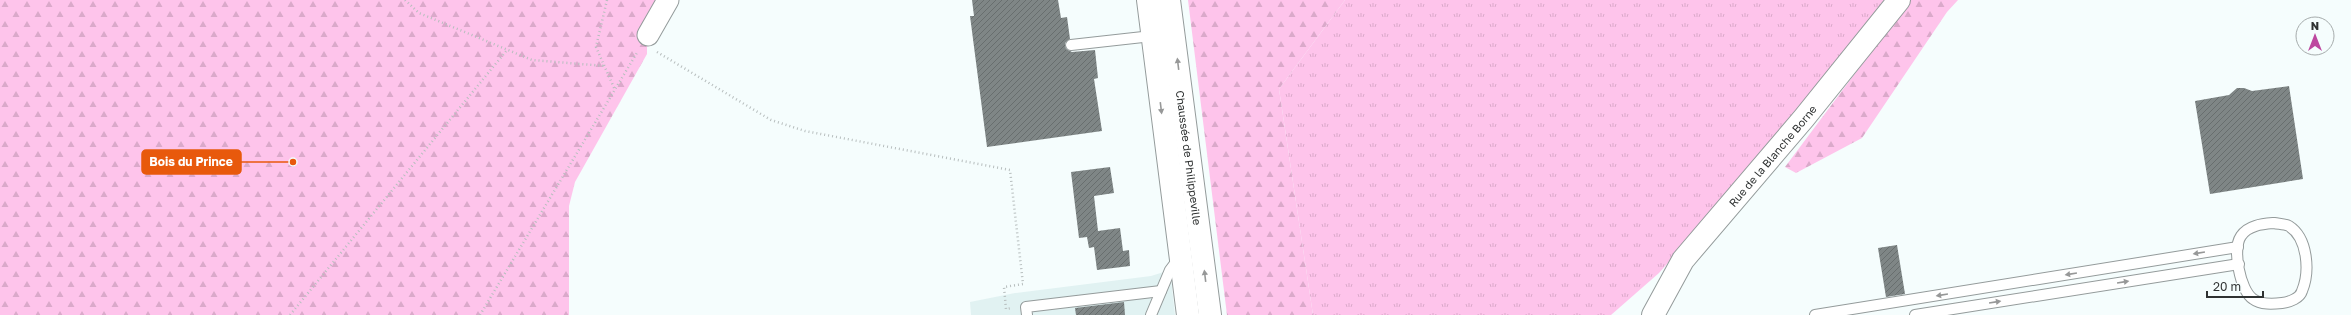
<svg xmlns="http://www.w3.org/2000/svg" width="2351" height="315" font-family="'Golos Text',sans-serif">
  <defs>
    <pattern id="grass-tufts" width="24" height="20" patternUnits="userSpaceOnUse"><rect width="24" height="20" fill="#fec4eb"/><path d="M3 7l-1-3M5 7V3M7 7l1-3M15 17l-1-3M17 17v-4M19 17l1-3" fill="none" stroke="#daa9ca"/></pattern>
    <pattern id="forest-firs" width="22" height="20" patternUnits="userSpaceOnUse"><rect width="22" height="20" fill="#fec4eb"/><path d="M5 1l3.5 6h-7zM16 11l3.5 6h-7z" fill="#daa9ca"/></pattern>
    <pattern id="building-hatch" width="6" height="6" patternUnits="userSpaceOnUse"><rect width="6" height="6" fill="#7f8686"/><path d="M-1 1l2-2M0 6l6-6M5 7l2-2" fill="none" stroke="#686e6e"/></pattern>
  </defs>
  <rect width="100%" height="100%" fill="#f5fdfd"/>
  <path fill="#e1f2f2" d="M1170,270L1175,315H971L970,302L1015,293L1151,276Z"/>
  <path fill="url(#grass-tufts)" d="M1345,0H1884L1817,95L1659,273L1611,315H1313L1279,89Z"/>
  <g fill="url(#forest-firs)">
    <path d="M0,0H661L647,20V54L575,182L569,206V315H0Z"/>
    <path d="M1188,0H1345L1279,89L1313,315H1227Z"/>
    <path d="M1910,0H1958L1947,12L1862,138L1796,173L1785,167Z"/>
  </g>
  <g fill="url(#building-hatch)">
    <path d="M972,0H1058L1061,18L1067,17L1070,39L1065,43L1066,49L1072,52L1095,50L1098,78L1094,79L1102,131L987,147L970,16H974Z"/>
    <path d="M2289,86L2303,179L2210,194L2195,101L2229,95L2237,88H2244L2252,91Z"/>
    <path d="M1110,167L1114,193L1094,196L1098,231L1120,228L1123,251L1129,250L1130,266L1097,270L1094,247L1089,248L1087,237L1079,238L1071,172Z"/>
    <path d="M1897,245L1905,294L1886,297L1878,248Z"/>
    <path d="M1124,302L1125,315H1076L1075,308Z"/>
  </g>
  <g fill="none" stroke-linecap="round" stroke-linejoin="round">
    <defs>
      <g id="service">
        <path d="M1071,45L1152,36"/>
        <path d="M2274,223C2279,224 2285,224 2289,226C2308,238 2310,272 2302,291C2300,298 2290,302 2282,303C2273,304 2261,305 2253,299C2240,290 2232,249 2241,236C2248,225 2263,224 2274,223Z"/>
        <path d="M1027,315L1026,307L1161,291"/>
        <path d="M1151,315L1170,270L1179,258"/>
        <path d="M1815,315L2238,247"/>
        <path d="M1915,315L2239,264"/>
      </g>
      <path id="minor" d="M648,35L668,0"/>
      <g id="tertiary">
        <path id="s1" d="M1653,315L1683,260L1804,118L1899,0"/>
      </g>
      <g id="primary">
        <path d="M1148,0L1188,315"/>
        <path id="s2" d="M1169,0L1210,315"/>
      </g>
    </defs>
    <use href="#service" stroke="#949b9b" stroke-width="12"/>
    <use href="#minor" stroke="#949b9b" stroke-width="23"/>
    <use href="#tertiary" stroke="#949b9b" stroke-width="24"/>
    <use href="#primary" stroke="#949b9b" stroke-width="24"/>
    <g stroke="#b7bebe" stroke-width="2.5" stroke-dasharray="1 3" stroke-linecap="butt">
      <path d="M405,0L419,13L532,60L605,66"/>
      <path d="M607,0L596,47L615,90"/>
      <path d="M657,52L771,120L805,131L1010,170L1023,284L1004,287L1006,309L1012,308"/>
      <path d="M290,315L507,50"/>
      <path d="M480,315L638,51"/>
    </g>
    <use href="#service" stroke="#fff" stroke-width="10"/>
    <use href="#minor" stroke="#fff" stroke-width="21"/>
    <use href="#tertiary" stroke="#fff" stroke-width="22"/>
    <use href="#primary" stroke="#fff" stroke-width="22"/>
  </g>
  <defs><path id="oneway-solid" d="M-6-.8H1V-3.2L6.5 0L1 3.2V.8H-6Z"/></defs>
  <g fill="#979898">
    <use href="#oneway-solid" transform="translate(1178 64) rotate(-97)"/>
    <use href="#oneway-solid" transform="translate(1161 108) rotate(83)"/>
    <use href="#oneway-solid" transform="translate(2199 253) rotate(171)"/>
    <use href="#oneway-solid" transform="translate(2071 274) rotate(171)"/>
    <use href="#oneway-solid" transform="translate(1205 276) rotate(-97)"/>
    <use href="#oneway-solid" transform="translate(2123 282) rotate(-9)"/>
    <use href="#oneway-solid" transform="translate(1942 295) rotate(171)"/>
    <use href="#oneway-solid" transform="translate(1995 302) rotate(-9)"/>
  </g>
  <g text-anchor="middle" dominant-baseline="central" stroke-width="3" stroke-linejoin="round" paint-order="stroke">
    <g font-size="11" fill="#2f3232" stroke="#f5fdfd">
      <text stroke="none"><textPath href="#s1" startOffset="200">Rue de la Blanche Borne</textPath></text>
      <text stroke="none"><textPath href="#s2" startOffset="159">Chaussée de Philippeville</textPath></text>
    </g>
  </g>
  <path fill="none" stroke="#e8590c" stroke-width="1.5" d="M293 162L241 162"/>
  <circle fill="#e8590c" stroke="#f5fdfd" stroke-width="1.5" cx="293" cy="162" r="4"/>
  <rect fill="#e8590c" stroke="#e8590c" stroke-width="1.5" x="142" y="150" width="99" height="24" rx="4"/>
  <g font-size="12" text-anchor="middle" font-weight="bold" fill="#fff">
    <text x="191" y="166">Bois du Prince</text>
  </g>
  <g transform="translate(2315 36)"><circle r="19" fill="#f5fdfd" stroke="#a6acac"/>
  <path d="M0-3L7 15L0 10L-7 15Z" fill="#bd479f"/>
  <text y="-6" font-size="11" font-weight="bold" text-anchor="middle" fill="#2f3232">N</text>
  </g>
  <path d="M2207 291v6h56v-6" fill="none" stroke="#2f3232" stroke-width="2"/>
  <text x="2213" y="291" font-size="12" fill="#2f3232" stroke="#f5fdfd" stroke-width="3" paint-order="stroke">20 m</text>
</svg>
